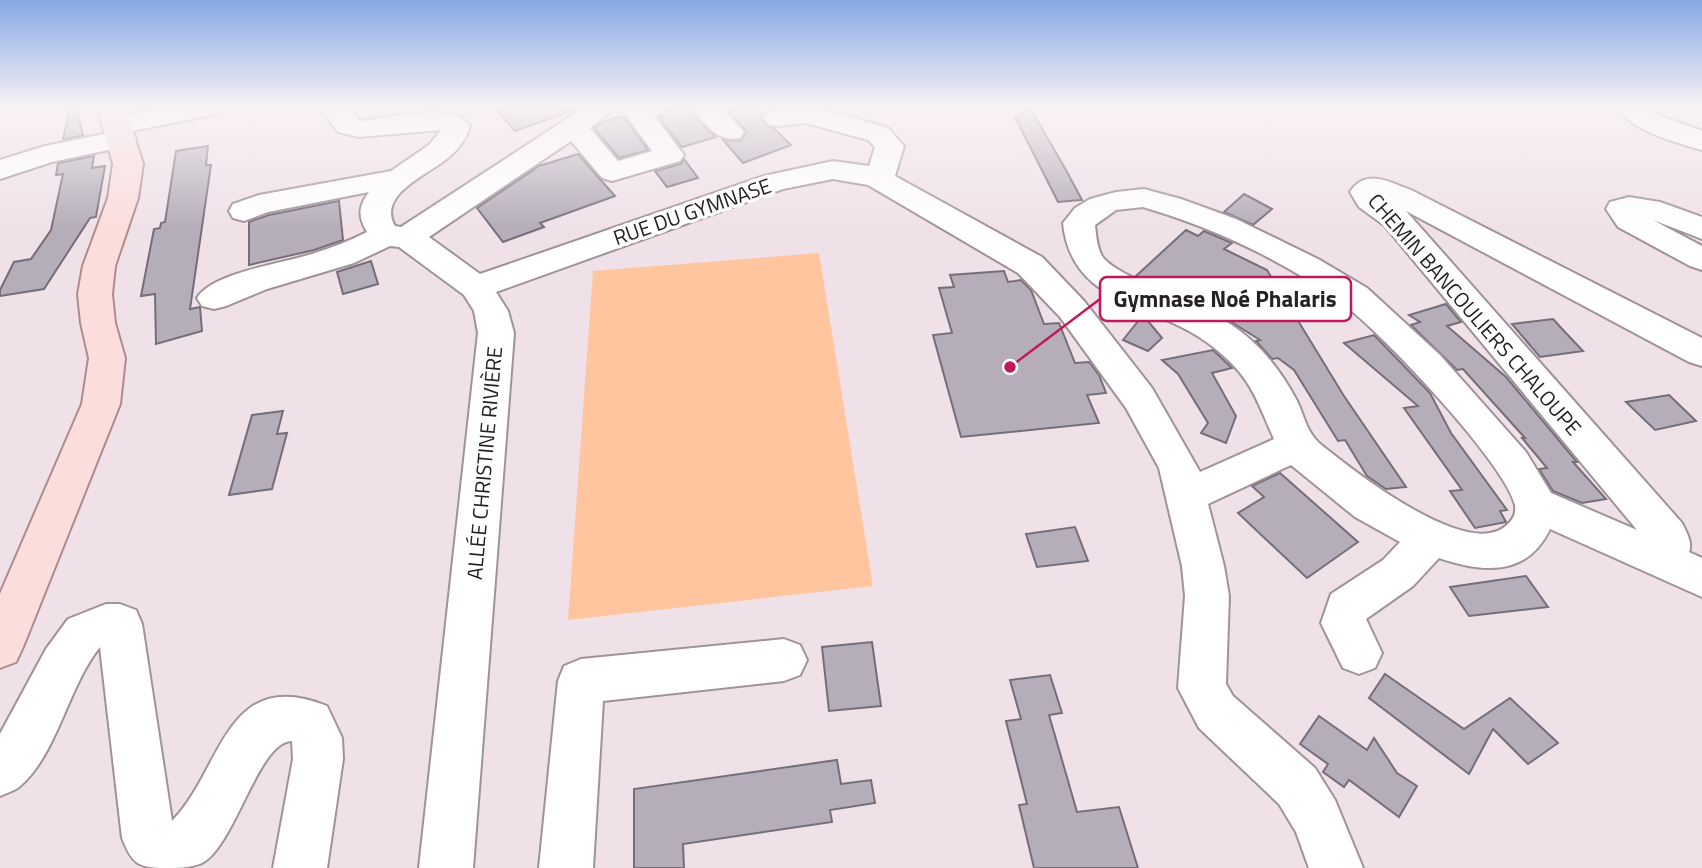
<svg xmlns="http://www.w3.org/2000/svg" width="1702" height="868" font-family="'Titillium Web',sans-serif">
  <rect width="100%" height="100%" fill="#f0e1e8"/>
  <path fill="#fec59f" d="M819,253L873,586L568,620L593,271Z"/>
  <g fill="#b5adb9" stroke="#756e79" stroke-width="2">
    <path d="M70,107H76L83,135L63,140Z"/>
    <path d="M494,107H574V110L515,131Z"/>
    <path d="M669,107H689L705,127L716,137L682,147L658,117L664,114Z"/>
    <path d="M724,107H754L762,116L766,125L774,128L791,145L743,163L723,140L740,141L747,132Z"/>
    <path d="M1030,108L1066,170L1082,200L1058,202L1015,117Z"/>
    <path d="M623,116L648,150L619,158L594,128L602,122Z"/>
    <path d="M208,146L206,165H211L190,309L200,307L202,331L156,344L155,294L141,296L154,229L160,228L161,223L165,222L176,151Z"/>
    <path d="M578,154L615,196L540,223L544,227L503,242L477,208L539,166Z"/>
    <path d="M94,156L92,168L105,166L96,217L90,218L44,289L0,296V290L14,262L31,259L51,230L63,174L56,175L58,163Z"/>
    <path d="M684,159L698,178L667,187L655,171L681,164Z"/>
    <path d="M1244,194L1272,209L1253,225L1224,212Z"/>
    <path d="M339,201L343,240L314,250L249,265V222L269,215Z"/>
    <path d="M1186,230L1198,236L1204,231L1232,243L1224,249L1267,270L1344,396L1406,487L1386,489L1367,476L1345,440L1338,441L1294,370L1278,358L1272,359L1256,341L1260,340L1171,284L1166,290L1136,276Z"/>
    <path d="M371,261L378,284L343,294L337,272Z"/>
    <path d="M1004,271L1008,282L1021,280L1031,290L1044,324L1059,323L1075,363L1089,362L1099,375L1106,393L1087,395L1099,423L961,437L933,335L952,333L939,288L954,287L950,275Z"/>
    <path d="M1446,304L1461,322L1447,326L1506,377L1577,462H1573L1606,499L1582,503L1553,491L1539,469L1547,468L1522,438H1525L1463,369L1457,370L1411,325L1420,322L1409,315Z"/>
    <path d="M1143,315L1162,338L1148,351L1123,340Z"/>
    <path d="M1553,319L1564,331L1583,351L1540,357L1512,324Z"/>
    <path d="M1374,335L1430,393L1451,433L1507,510L1500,511L1506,522L1475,528L1450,491L1462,490L1404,408L1418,406L1344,343Z"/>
    <path d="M1213,350L1232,368L1212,373L1236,416L1226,443L1201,433L1208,423L1178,374L1162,360Z"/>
    <path d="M1669,395L1696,421L1655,430L1626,402Z"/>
    <path d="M283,411L277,434L287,433L272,489L229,495L252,415Z"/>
    <path d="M1280,473L1358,542L1307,578L1238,513L1264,497L1252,486Z"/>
    <path d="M1075,527L1088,561L1037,567L1026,534Z"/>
    <path d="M1526,576L1548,607L1469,616L1450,587Z"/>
    <path d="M872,642L881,706L829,711L822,647Z"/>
    <path d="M1385,674L1464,729L1510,698L1558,743L1528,764L1493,729L1469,774L1369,698Z"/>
    <path d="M1050,675L1062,713L1049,715L1077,812L1119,807L1138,868H1034L1019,805L1027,804L1006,721L1021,719L1010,680Z"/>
    <path d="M1319,716L1367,750L1374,738L1397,773L1417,786L1399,817L1349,780L1344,787L1323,772L1328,764L1300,744Z"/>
    <path d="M837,760L841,784L871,780L875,803L830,810L832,822L683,844L684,868H634V789Z"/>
  </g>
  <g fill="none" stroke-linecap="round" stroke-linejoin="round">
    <defs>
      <g id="minor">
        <path d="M170,107H226L222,113L127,132L132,133L136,139L132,145L52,162L0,179V160L45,146L113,132L108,131L104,125L108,119Z"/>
        <path d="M320,107H348L360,121C387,119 452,100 470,126C466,139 460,148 449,157C430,174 376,194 395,226L401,227L585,107H617L590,128L618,161L652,151L623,111L626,107H666L662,113L654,115L684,155L680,161L612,181L602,178L571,141L429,237L480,274L764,176L833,161L869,166L875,147L868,140L806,123L778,126L768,124L764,118L768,112L806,107L848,116L888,128L904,146L895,176L1042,257L1084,301L1152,388L1200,472L1274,439C1255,396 1251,377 1212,346C1155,301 1072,308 1063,223L1075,208L1090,199L1116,192L1144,189L1181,199L1236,219L1318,259L1367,288L1440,355L1526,452L1551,493L1637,530L1385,226L1359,207L1350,192C1366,168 1388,182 1411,190L1702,338V366L1689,362L1406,211L1682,523C1686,531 1693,543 1689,552L1702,558V597L1550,529C1527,577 1483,573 1439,558L1413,586L1366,619L1382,653L1375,668L1359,674L1343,668L1321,623L1331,594L1383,560L1400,542L1355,517L1291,465L1208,504L1224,566L1229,596L1226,684L1233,696L1315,768L1335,800L1363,868H1309L1296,832L1279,804L1199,728L1178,688L1185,596L1182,566L1159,468L1126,408L1060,317L1018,273L868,185L833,179L783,189L496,292L508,311L514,333L473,868H419L478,333L474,311L464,295L399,247L390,246L354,263L267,289L226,306L214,309L202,306L197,298C212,273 283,263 312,254C331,248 349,241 367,232C358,217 358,207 369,192L268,212L244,221L233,218L229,211L233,204L259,195L391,171L429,145L441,130L359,137L338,132ZM1143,207C1212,227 1285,261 1343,304C1381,332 1505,463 1515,505C1516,513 1514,518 1508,524C1470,564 1350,468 1319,443C1306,431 1304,415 1297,401C1281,370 1259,343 1230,324C1203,305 1115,277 1102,256C1097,247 1096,235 1095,225L1116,210Z"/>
        <path d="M692,107H721L744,132L740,138C718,143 704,124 692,107Z"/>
        <path d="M1621,107H1649L1655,114L1702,131V150C1683,145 1622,128 1621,107Z"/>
        <path d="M1629,197L1660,202L1702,217V239L1653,220L1702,246V270L1690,266L1618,227L1606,209L1610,202Z"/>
        <path d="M106,604H120L136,610L142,624L172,821C223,769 225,665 327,706L342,738L343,759L327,868H273L293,759L292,741C258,741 235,846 202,863C190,868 178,868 165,868C137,868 132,863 122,838L100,647C67,688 58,754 19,787C14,791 6,793 0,796V734L46,649L68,619Z"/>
        <path d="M784,639L800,645L807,660L800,675L784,681L603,701L593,868H539L558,681L564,666L581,659Z"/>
      </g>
      <path id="major" d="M97,107H125L143,164L138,198L115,266L112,294L115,323L125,358L120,404L23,647L16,662L0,668V594L82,404L89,358L81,323L78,294L83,266L108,198L113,164Z"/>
    </defs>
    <use href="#minor" stroke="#a09299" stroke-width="4"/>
    <use href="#major" stroke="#ae8c8c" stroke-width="4"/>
    <use href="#minor" fill="#fff" fill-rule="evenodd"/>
    <use href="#major" fill="#fbdddc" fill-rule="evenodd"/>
  </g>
  <linearGradient id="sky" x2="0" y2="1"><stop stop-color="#86a9e4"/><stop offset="0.47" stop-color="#f8f2f5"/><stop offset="1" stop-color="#f8f2f5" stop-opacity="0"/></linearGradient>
  <rect width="1702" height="228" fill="url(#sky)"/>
  <g text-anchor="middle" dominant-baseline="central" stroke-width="7" stroke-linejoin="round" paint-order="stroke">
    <g font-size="21" fill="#262123" stroke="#fff">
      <text transform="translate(692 211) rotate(-19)">RUE DU GYMNASE</text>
      <text transform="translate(1475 314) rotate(49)">CHEMIN BANCOULIERS CHALOUPE</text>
      <text transform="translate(484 463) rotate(-85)">ALLÉE CHRISTINE RIVIÈRE</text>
    </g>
  </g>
  <path fill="none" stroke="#c2185b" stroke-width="2.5" d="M1010 367L1100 299"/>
  <circle fill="#c2185b" stroke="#fff" stroke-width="2.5" cx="1010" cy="367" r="7"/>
  <rect fill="#fff" stroke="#c2185b" stroke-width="2.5" x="1100" y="277" width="251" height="44" rx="7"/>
  <g font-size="23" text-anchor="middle" font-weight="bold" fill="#262123">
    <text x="1225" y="307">Gymnase Noé Phalaris</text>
  </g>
</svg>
